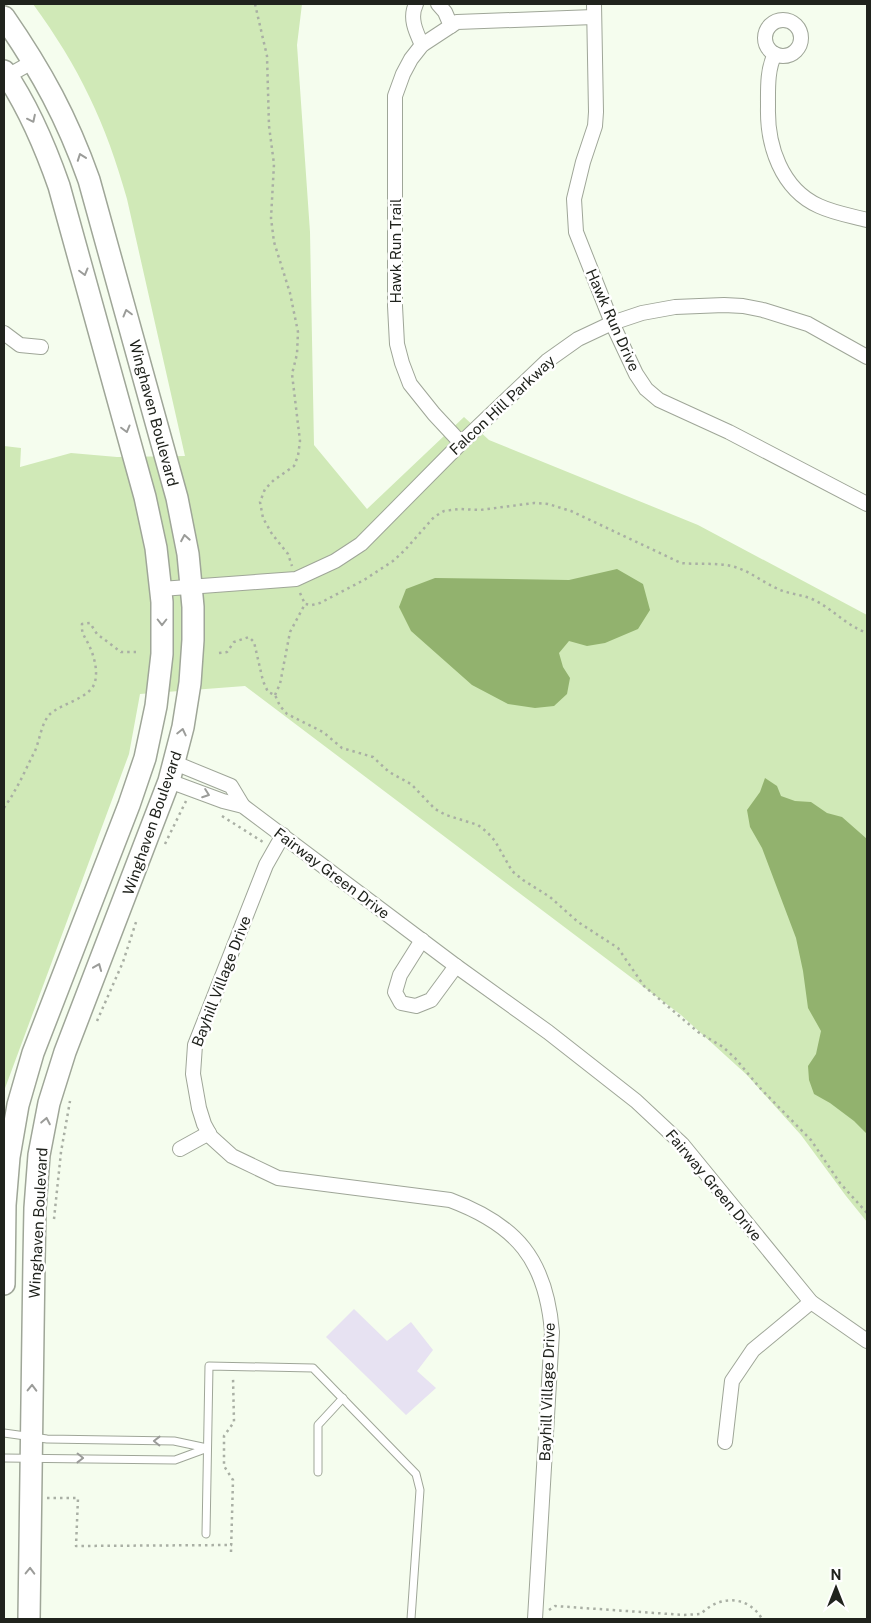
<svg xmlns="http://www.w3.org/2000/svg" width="871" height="1623" font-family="'Public Sans',sans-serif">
  <rect width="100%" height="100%" fill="#f5fdee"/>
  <path fill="#d0e9b7" d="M33,4H302L297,45L310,232L314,445L367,509L464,417L489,440L698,525L867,615V1222L846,1196L801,1135L747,1075L681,1015L245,686L140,694L129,754L4,1091V446L21,448L20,467L71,453L117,457L185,456L127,199C106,123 79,67 33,4Z"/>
  <g fill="#92b26e">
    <path d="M617,569L643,584L650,610L638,629L605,643L587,646L569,641L559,653L563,667L570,678L567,694L554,706L535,708L508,704L472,685L411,631L399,607L406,589L435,578L569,580Z"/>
    <path d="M765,778L777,786L781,796L795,801L811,802L827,813L842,817L867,839V1134L854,1121L830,1103L814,1094L809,1080L808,1066L816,1054L821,1031L808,1008L803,971L796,938L762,848L750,827L747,810L760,792Z"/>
  </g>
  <path fill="#e7e2f2" d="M354,1309L387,1341L411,1322L433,1350L417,1371L436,1388L406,1415L326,1337Z"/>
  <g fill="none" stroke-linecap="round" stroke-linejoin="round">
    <defs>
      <g id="service">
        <path d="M4,1433L47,1439L174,1441L207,1448"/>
        <path d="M4,1458L175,1460L205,1449"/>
        <path d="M318,1472V1425L343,1398"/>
        <path d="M206,1534L209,1366L313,1368L416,1474L420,1490L411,1619"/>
      </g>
      <g id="minor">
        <path d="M416,4C409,18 416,32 422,45"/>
        <path d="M438,4L445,12L451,26"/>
        <path d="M594,4L596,112L595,126L583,162L574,199L576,232L612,323L636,374L646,389L659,400L729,432L867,504"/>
        <circle cx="783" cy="38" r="18"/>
        <path d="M775,54C767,69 768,89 768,107C767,145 781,189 819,206C834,213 852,216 867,220"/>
        <path d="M4,78L34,61"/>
        <path d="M4,333L20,345L41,347"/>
        <path d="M461,443L434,414L410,384L402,363L397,344L395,306V96L403,74L411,59L422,45L457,22L594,17"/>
        <path d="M161,589L296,579L335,561L361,544L461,443L547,361L578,339L612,323L642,313L675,307L724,305L743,306L763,310L808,324L867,357"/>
        <path d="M175,763L231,786L243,806"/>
        <path d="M169,781L223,801L243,806L456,966L548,1032L636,1101L682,1144L811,1302L867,1341"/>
        <path d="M283,835L266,865L195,1045L193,1074L199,1108L204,1124L211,1137L232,1156L278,1178L450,1200C517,1225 546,1260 552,1332L535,1619"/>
        <path d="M422,940L400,975L395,992L401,1003L416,1006L431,1000L456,966"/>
        <path d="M180,1149L209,1133"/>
        <path d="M725,1442L732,1381L753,1350L811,1302"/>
      </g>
      <g id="primary">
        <path d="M4,17C42,72 67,118 89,180L177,498L188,554L193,607V640L190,683L183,727L169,781L65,1052L49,1103L39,1155L35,1208L34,1260L29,1619"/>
        <path d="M4,71C28,106 45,146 59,186L145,497L156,548L162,602V654L156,706L145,758L129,805L33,1053L18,1105L9,1157L5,1205L4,1284"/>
      </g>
    </defs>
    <use href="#service" stroke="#9fa698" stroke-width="9"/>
    <use href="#minor" stroke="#9fa698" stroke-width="16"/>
    <use href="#primary" stroke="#9fa698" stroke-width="24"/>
    <g stroke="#a9afa4" stroke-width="2.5" stroke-dasharray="2.5 4" stroke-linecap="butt">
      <path d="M255,4L267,56L269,126L274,164L271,218L274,242L290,293L298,332L297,354L292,374L300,441L298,456L294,466L274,480L265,489L260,502L263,518L272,534L288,554L292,566"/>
      <path d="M300,593L305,604"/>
      <path d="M219,653L227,652L234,642L249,637L254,642L263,681L268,692L275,695L280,706L287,714L323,732L342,748L373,757L389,772L411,784L435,809L446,815L478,825L487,832L495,841L512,871L523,880L550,897L578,922L618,948L644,986L698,1032L723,1047L735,1058L760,1088L811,1140L840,1183L867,1213"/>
      <path d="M275,695L280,684L290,632L305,604L312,605L320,603L364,580L393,561L405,550L434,517L444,511L459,509L480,510L534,503L548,504L571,511L681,563C699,565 718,562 735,567C752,572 766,585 783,591C792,594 802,595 812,599C832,608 845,625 867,633"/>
      <path d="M4,808C7,803 11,798 14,792C22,779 28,764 35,751C40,739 41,725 49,715C61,703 90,699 95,682C98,670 94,656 89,645C85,637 81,633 82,624L90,623L97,634L121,652H136"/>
      <path d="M222,816L263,842"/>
      <path d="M165,844L186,801"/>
      <path d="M97,1021L123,962L137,919"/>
      <path d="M54,1219L61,1152L70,1101"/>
      <path d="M47,1498H78L76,1546L232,1545"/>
      <path d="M231,1552L233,1480L224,1466V1436L234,1422L233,1377"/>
      <path d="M549,1610L555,1606L684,1615L701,1614C719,1595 748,1595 762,1619"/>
    </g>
    <use href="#service" stroke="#fff" stroke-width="7"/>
    <use href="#minor" stroke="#fff" stroke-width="14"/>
    <use href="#primary" stroke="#fff" stroke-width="21"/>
  </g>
  <defs><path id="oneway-chevron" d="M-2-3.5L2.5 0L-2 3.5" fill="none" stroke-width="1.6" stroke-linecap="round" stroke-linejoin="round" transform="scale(1.25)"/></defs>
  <g stroke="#9b9c99">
    <use href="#oneway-chevron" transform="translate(32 119) rotate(64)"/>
    <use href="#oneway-chevron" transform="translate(81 157) rotate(-110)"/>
    <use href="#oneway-chevron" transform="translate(84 272) rotate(75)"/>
    <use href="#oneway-chevron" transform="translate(127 313) rotate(-105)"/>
    <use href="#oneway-chevron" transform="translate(126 429) rotate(75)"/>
    <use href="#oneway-chevron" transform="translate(185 538) rotate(-100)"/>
    <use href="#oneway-chevron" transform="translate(162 622) rotate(90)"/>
    <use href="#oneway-chevron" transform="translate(182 732) rotate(-77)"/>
    <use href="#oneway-chevron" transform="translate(206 794) rotate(20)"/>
    <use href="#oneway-chevron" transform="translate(98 967) rotate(-68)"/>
    <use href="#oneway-chevron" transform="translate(46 1121) rotate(-79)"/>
    <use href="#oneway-chevron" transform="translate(32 1388) rotate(-89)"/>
    <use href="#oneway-chevron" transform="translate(157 1441) rotate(-179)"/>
    <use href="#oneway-chevron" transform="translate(80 1458) rotate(1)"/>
    <use href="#oneway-chevron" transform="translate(30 1571) rotate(-89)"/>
  </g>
  <g text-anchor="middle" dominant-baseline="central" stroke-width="5" stroke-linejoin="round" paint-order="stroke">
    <g font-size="15" fill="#20231d" stroke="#fff">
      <text transform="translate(395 251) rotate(-90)">Hawk Run Trail</text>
      <text transform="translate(613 320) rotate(66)">Hawk Run Drive</text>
      <text transform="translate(502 405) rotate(-43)">Falcon Hill Parkway</text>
      <text transform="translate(154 413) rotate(75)">Winghaven Boulevard</text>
      <text transform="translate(152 823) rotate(-71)">Winghaven Boulevard</text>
      <text transform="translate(332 873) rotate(37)">Fairway Green Drive</text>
      <text transform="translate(221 981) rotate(-69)">Bayhill Village Drive</text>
      <text transform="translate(714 1185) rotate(50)">Fairway Green Drive</text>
      <text transform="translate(38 1223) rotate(-87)">Winghaven Boulevard</text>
      <text transform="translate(547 1392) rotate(-88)">Bayhill Village Drive</text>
    </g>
  </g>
  <rect width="871" height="1623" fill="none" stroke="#20231d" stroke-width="10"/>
  <g transform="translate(836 1588)" stroke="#ffffff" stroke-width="4" paint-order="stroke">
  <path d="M0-4L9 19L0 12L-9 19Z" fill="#20231d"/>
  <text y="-8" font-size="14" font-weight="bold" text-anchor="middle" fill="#20231d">N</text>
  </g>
</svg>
